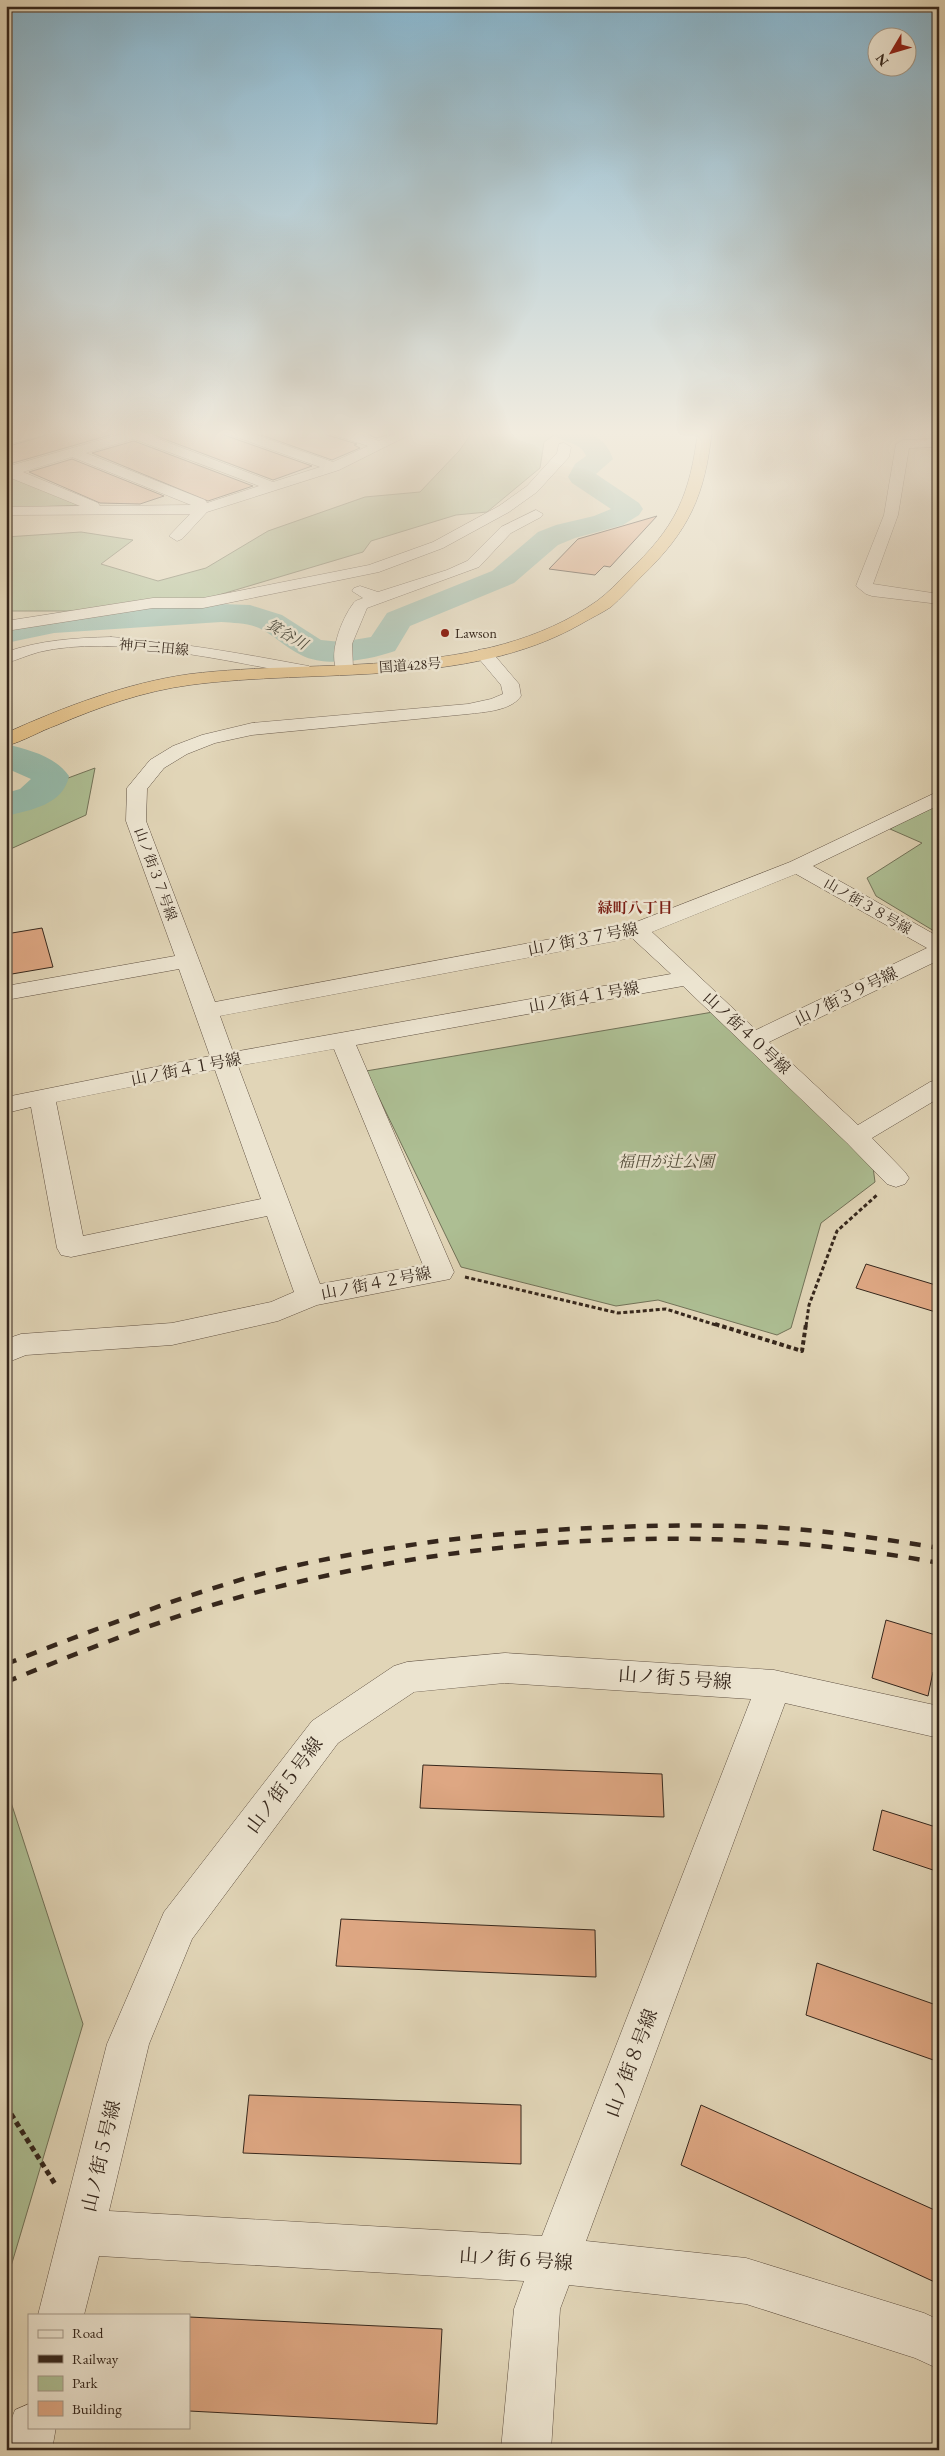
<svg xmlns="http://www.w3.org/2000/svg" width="945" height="2456" font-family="'EB Garamond','Noto Serif JP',serif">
  <rect width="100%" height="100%" fill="#e1d5b7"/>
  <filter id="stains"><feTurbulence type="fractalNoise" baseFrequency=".004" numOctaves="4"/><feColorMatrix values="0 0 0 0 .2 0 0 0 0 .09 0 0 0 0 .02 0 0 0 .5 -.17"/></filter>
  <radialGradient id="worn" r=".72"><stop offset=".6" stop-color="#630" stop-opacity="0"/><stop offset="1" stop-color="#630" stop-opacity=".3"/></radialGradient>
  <g fill="#adbe93" stroke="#727258">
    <path d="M474,430L560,431L544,442L540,468L487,512L456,515L371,541L363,552L175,608L113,611H6V537L81,532L133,540L101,564L158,581L206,568L268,531L365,497L420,492L459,451Z"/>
    <path d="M6,475L85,505L6,508Z"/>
    <path d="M95,768L86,815L6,851V801Z"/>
    <path d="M939,800V934L876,896L867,878L922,843L890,829Z"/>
    <path d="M713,1012L873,1167L875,1182L821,1223L791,1328L777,1335L658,1300L616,1306L461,1267L366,1071Z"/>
    <path d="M6,1787L83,2024L6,2283Z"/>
  </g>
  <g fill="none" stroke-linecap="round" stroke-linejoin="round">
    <g fill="#95b9a9" fill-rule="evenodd">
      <path d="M547,430C574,429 603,428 613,459L596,474L639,503L643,509L639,515L623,525L575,538L558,545L514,583L410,626L395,651C369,660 326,668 301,655C286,648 274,635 259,628C247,623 234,623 221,622L54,633L6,643V623L54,613L221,604L250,605L282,615L321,640L341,642L371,637L387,613L492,571L538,532L556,525L594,516L611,509L572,483L568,477L575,464L586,456C581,440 556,443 547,430Z"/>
      <path d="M6,744C29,750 55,756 69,776C63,805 31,810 6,816V793L20,789L31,779L6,768Z"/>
    </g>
  </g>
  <g fill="#dea783" stroke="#36271c">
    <path d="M64,430H113L117,433L6,465V447Z"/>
    <path d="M151,430H221L224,435L312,466L273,480L151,434Z"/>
    <path d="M247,430H324L327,435L357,444L354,445L360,448L332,460Z"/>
    <path d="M351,430H386L387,435L377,438Z"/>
    <path d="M134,441L253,486L208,501L92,453Z"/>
    <path d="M72,459L164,496L140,504L100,503L29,472Z"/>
    <path d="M657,516L610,567L604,566L595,575L549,569L578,539Z"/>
    <path d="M42,928L53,967L6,975V934Z"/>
    <path d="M866,1264L939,1286V1313L856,1288Z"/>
    <path d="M886,1620L939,1636V1674L933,1672L928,1696L872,1678Z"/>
    <path d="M423,1765L662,1774L664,1817L420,1808Z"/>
    <path d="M882,1810L939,1828V1872L873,1850Z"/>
    <path d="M341,1919L595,1930L596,1977L336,1966Z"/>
    <path d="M817,1963L939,2006V2062L806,2015Z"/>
    <path d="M249,2095L521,2105V2164L243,2153Z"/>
    <path d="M701,2105L939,2212V2284L681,2165Z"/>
    <path d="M189,2317L442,2329L437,2424L189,2411Z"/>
  </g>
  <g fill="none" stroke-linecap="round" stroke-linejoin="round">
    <defs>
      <g id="minor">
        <path d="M32,430H54L52,433L6,445V437Z"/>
        <path d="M115,430H149L151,432L148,435L273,482L320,467L225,433L223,430H242L333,462L368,446L328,433L326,430H346L379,441L402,430H419L339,470L207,512L182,539L177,541L169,536L190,514L6,515V507L80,506L6,476V467L121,434ZM134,439L259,486L207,503L205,500L86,453ZM72,457L191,505L100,506L98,503L23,472Z"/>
        <path d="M939,439V447L909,448L898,515L873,584L939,594V604L872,596L866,594L856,586L884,515L896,444L903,440Z"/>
        <path d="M564,443L571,447L569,457L537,492L509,512L443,548L379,572L203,608H153L6,631V621L153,598H203L369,565L433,542L499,506L527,486L557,453L559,444Z"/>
        <path d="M536,510L543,514L541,517L511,533L479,567L367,608L352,644L353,668L350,672H338C327,656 342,618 353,604C355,600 359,600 363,598L352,591L354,588L360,586L378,592L447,570L467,561L501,527Z"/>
        <path d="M111,637C176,642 239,653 303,665L309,666L312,670L309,674L303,675C227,661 114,634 39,652C28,655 17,660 6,663V652C41,640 74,638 111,637Z"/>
        <path d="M484,649L490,650L519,684L521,696C511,711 484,712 468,714L252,735L215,743L187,754L164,768L147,789L146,821L215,1002L631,924L790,862L939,791V805L813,866L939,937V960L769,1042L858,1125L930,1082L939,1079V1098L872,1138L905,1172L909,1178L905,1184L896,1187L887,1184L847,1143L683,986L356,1045L454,1272L450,1279L317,1305L278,1321L172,1345L26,1355L6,1363V1339L21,1334L172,1323L271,1302L294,1292L267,1216L71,1257L61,1255L57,1248L31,1107L6,1113V1097L210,1056L179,969L6,1000V986L175,956L126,821L127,788L150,760L173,746L202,735L252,723L468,704L491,699L503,694L501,685L475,654L478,650ZM796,874L927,948L756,1030L652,932ZM632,938L671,974L233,1052L220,1016ZM334,1049L423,1265L320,1284L238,1066ZM215,1070L261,1199L83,1236L56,1102Z"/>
        <path d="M505,1653L774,1670L939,1706V1738L785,1703L586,2241L746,2258L924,2313L939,2320V2369L915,2358L746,2304L569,2285L560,2309L551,2450H501L514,2309L524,2281L99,2256L84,2315H38L107,2044L164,1912L312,1721L394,1666L407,1662ZM505,1683L751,1699L542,2236L109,2211L149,2044L192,1939L338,1743L414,1692Z"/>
        <path d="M29,2404V2427H56L52,2450H6V2433L15,2410Z"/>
      </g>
      <path id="highway" d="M698,430H712C705,496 689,531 641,577C631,587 621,598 611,607C602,613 591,618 581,624C467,689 317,668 190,685C144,691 99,707 57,725C40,731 24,741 6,746V733C64,707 126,683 190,674C321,658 484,681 597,601C608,593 618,582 627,573C676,527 690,496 698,430Z"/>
    </defs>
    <use href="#minor" stroke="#615243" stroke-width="1"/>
    <use href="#highway" stroke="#36271c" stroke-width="1"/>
    <g stroke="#36271c" stroke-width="3" stroke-dasharray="4 2.5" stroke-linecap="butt">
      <path d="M465,1277L618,1313L666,1309L719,1326"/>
      <path d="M806,1326L809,1305L837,1231L877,1195"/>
    </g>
    <path stroke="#36271c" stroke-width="4" stroke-dasharray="4.5 3" stroke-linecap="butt" d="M715,1324L802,1351L806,1324"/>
    <path stroke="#36271c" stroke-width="5" stroke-dasharray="5.5 4" stroke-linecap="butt" d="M6,2106L55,2184"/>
    <use href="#minor" fill="#ece4d0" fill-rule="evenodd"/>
    <use href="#highway" fill="#e0ba7c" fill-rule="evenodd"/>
    <g stroke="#36271c" stroke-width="4.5" stroke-dasharray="11 11" stroke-linecap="butt">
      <path d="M6,1664C86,1633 167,1601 250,1577C311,1560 375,1550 438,1541C536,1529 635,1524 734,1526C803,1527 872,1537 939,1548"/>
      <path d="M6,1682C88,1649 169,1616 254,1593C473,1535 717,1521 939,1563"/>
    </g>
  </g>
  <linearGradient id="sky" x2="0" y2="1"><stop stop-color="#87b6cf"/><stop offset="0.56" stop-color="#f2ecdf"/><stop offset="1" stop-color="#f2ecdf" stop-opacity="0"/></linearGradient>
  <rect width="945" height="774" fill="url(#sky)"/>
  <circle fill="#8f2418" stroke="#ece4d0" stroke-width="2" cx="445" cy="633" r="5"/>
  <g text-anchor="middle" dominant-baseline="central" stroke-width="5" stroke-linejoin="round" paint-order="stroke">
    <g font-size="14" fill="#36271c" stroke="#ece4d0" text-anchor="start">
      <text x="455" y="633">Lawson</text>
    </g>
    <g font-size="14" fill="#36271c" stroke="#ece4d0">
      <text transform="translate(154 647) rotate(5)">神戸三田線</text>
      <text transform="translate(410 665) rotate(-4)">国道428号</text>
      <text transform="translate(156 874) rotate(70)">山ノ街３７号線</text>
      <text transform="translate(868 906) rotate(30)">山ノ街３８号線</text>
    </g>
    <g font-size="15" font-style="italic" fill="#4e4c3f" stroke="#ece4d0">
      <text transform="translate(287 634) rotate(30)">箕谷川</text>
    </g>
    <g font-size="15" font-weight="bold" fill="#7a1f14" stroke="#ece4d0">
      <text x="635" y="907">緑町八丁目</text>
    </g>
    <g font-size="16" fill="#36271c" stroke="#ece4d0">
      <text transform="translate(583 939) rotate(-11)">山ノ街３７号線</text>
      <text transform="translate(846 996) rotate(-26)">山ノ街３９号線</text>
      <text transform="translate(584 997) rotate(-10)">山ノ街４１号線</text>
      <text transform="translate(747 1033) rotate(43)">山ノ街４０号線</text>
      <text transform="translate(186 1069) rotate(-11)">山ノ街４１号線</text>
      <text transform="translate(376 1283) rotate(-11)">山ノ街４２号線</text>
    </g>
    <g font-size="16" font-style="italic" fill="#544d3a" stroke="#ece4d0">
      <text x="666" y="1161">福田が辻公園</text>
    </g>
    <g font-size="19" fill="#36271c" stroke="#ece4d0">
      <text transform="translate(675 1678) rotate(4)">山ノ街５号線</text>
      <text transform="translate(284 1785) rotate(-53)">山ノ街５号線</text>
      <text transform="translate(631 2063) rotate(-69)">山ノ街８号線</text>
      <text transform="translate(101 2156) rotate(-77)">山ノ街５号線</text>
      <text transform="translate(516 2259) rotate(4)">山ノ街６号線</text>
    </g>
  </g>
  <rect width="945" height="2456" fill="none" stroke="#e1d5b7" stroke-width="25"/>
  <rect x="8" y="8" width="930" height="2441" fill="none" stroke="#36271c" stroke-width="2.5"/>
  <rect x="12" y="12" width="920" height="2431" fill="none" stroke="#36271c"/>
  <rect x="28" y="2314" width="162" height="115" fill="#ece4d0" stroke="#a39888"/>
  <rect x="38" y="2330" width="25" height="8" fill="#ece4d0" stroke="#a39888"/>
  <text x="72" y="2338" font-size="15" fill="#36271c">Road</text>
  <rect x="38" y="2355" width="25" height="8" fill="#36271c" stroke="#a39888"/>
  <text x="72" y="2364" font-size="15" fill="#36271c">Railway</text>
  <rect x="38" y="2376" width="25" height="15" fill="#adbe93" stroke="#a39888"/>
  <text x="72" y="2388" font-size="15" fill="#36271c">Park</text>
  <rect x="38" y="2401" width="25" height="15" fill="#dea783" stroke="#a39888"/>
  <text x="72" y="2414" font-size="15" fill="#36271c">Building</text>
  <g transform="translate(892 52) rotate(232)"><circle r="24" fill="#ece4d0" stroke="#a39888"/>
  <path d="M0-4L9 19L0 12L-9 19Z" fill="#8f2418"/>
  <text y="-8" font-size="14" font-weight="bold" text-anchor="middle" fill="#36271c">N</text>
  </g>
  <rect width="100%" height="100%" filter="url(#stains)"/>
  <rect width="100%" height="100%" fill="url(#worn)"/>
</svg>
